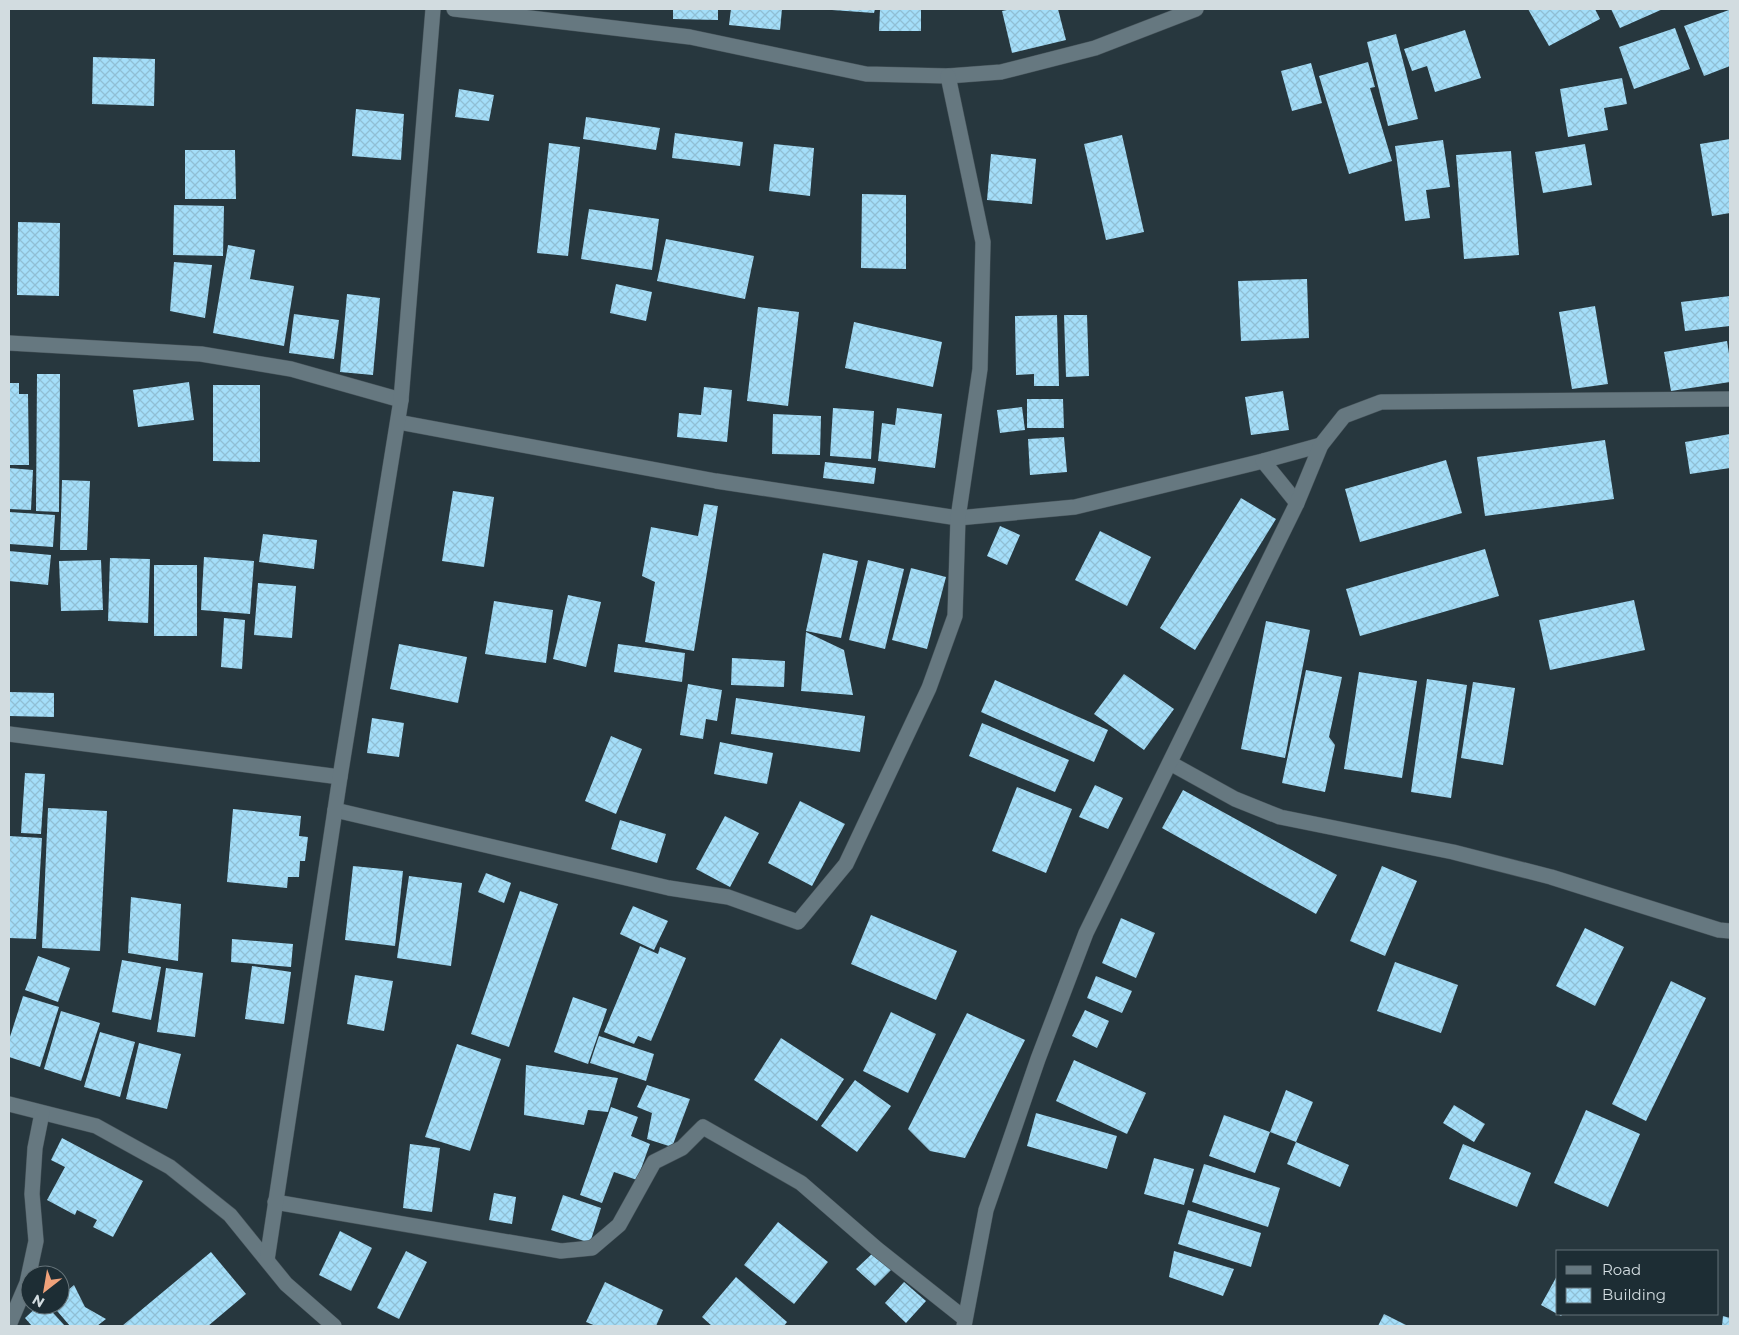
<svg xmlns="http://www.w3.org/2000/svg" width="1739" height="1335" font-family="Montserrat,sans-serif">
  <defs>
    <pattern id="building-cross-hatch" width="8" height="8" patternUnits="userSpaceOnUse" patternTransform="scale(1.25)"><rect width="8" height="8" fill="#a4def9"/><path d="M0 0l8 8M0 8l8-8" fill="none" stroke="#90bfd5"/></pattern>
  </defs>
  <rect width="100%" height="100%" fill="#27373e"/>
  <g fill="url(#building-cross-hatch)">
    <path d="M673,9H718V20L673,19Z"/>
    <path d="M731,9H782L780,30L729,25Z"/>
    <path d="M832,9H875L874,13L832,10Z"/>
    <path d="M880,9H921V31H879Z"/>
    <path d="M1012,9H1058L1066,40L1012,53L1002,11Z"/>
    <path d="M1528,9H1595L1600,19L1549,46Z"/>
    <path d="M1611,9H1663L1620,28Z"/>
    <path d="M1729,10L1730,14V66L1704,76L1684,26Z"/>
    <path d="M1675,28L1690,69L1634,89L1619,47Z"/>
    <path d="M1465,30L1481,78L1435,92L1427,66L1412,71L1404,49Z"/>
    <path d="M1396,34L1418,119L1388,126L1367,42Z"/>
    <path d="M93,57L155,59L154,106L92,104Z"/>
    <path d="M1368,62L1375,87L1370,88L1392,161L1349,174L1319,76Z"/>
    <path d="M1311,63L1322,103L1292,111L1281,71Z"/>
    <path d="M1622,78L1627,104L1604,108L1608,130L1568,137L1560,89Z"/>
    <path d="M459,89L494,95L489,121L455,117Z"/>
    <path d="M356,109L404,114L401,160L352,156Z"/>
    <path d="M586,117L660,128L656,150L583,139Z"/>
    <path d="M675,133L743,142L740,166L672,158Z"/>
    <path d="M1122,135L1144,232L1106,240L1084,144Z"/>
    <path d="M1730,139V213L1712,216L1700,144Z"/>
    <path d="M1443,140L1450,187L1426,190L1430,218L1405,221L1395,146Z"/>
    <path d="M549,143L580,147L568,256L537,253Z"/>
    <path d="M774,144L814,148L810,196L769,191Z"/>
    <path d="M1585,144L1592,185L1543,193L1535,152Z"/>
    <path d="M185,150H235L236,199H185Z"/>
    <path d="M1511,151L1519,255L1464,259L1456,155Z"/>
    <path d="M991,154L1036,159L1032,204L987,200Z"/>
    <path d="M862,194L906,195V269L861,268Z"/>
    <path d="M174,205L224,206L223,256L173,255Z"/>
    <path d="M589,209L659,219L652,270L581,259Z"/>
    <path d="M18,222L60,223L59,296L17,295Z"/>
    <path d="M666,239L754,256L745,299L657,281Z"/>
    <path d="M228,245L255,250L250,279L294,286L284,346L213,333Z"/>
    <path d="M174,262L212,265L205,318L170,311Z"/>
    <path d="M1307,279L1309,338L1241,341L1238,281Z"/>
    <path d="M616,284L652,292L646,321L610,313Z"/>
    <path d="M347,294L380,298L373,375L340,372Z"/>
    <path d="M1730,296V326L1685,331L1681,302Z"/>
    <path d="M1595,306L1608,384L1572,389L1559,312Z"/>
    <path d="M758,307L799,312L788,406L747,401Z"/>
    <path d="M294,314L339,320L334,359L289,353Z"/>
    <path d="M1057,315L1059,386H1034V374L1016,375L1015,316Z"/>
    <path d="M1064,315H1087L1089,376L1066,377Z"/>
    <path d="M854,322L942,342L933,387L845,368Z"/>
    <path d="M1727,341L1730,360V382L1671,391L1664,352Z"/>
    <path d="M37,374H60L59,512L36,511Z"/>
    <path d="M189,382L194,420L138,427L133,390Z"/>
    <path d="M9,383H19V394H28L29,465H9Z"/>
    <path d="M213,385H260V462L213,461Z"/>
    <path d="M704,387L732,390L727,442L677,437L679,413L701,415Z"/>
    <path d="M1283,391L1289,430L1251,435L1245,397Z"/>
    <path d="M1027,399H1063L1064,428H1027Z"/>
    <path d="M1022,407L1025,430L1000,433L997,410Z"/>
    <path d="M833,408L874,411L871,459L830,456Z"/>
    <path d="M897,408L942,414L935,468L878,461L882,423L895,425Z"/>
    <path d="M773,414L821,416L820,455L772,454Z"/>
    <path d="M1730,434V468L1690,474L1685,442Z"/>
    <path d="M1064,437L1067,472L1030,475L1028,439Z"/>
    <path d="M1605,440L1614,499L1485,516L1477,457Z"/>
    <path d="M1446,460L1462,513L1360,542L1345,489Z"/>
    <path d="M825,462L876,468L874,484L823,478Z"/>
    <path d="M9,468L33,470L31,510L9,509Z"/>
    <path d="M62,480L90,481L87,550H60Z"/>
    <path d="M453,491L494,497L484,567L442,561Z"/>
    <path d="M1241,498L1276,519L1195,650L1160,628Z"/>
    <path d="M704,504L718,506L694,651L645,642L655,582L642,576L651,527L698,536Z"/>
    <path d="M9,512L55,515L53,547L9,544Z"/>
    <path d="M1000,526L1020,535L1007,565L987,556Z"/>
    <path d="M1100,531L1151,557L1127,606L1075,580Z"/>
    <path d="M263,534L317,540L314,569L259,562Z"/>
    <path d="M1485,549L1499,596L1360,636L1346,589Z"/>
    <path d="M9,551L51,555L48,585L9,581Z"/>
    <path d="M823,553L858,561L841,638L806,631Z"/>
    <path d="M204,557L254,561L250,614L201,610Z"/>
    <path d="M110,558L150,559L148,623L108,621Z"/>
    <path d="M101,560L103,610L61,611L59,561Z"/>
    <path d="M868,560L904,569L885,649L849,640Z"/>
    <rect x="154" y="565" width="43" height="71"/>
    <path d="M911,568L946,577L927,649L892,640Z"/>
    <path d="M258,583L296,586L292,638L254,635Z"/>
    <path d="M568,595L601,602L586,667L553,659Z"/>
    <path d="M1634,600L1645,650L1550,670L1539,620Z"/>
    <path d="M494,601L553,610L546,663L485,654Z"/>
    <path d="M224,618L245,620L242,669L221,667Z"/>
    <path d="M1266,621L1310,630L1285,758L1241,749Z"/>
    <path d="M806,632L844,650L853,695L801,691Z"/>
    <path d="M399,644L467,657L458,703L390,689Z"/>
    <path d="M618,644L685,653L682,682L614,672Z"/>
    <path d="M732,658L785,661L784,687L731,685Z"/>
    <path d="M1306,670L1342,677L1329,737L1335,745L1325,792L1282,783Z"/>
    <path d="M1359,672L1417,681L1402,778L1344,769Z"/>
    <path d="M1124,674L1174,709L1144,750L1094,714Z"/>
    <path d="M1427,679L1467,685L1451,798L1411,792Z"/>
    <path d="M995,680L1108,730L1094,762L981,712Z"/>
    <path d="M1473,682L1515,688L1503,765L1461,758Z"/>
    <path d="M688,684L722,690L717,721L706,719L703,739L680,735Z"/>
    <path d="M9,692L54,693V717L9,716Z"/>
    <path d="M736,698L865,716L860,752L731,734Z"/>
    <path d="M372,718L404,723L399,757L367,753Z"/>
    <path d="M982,723L1069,760L1055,792L969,756Z"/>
    <path d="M611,736L642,749L616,814L585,801Z"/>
    <path d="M720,742L773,753L767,784L714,774Z"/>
    <path d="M25,773L45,774L41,834L21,833Z"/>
    <path d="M1095,785L1123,798L1108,829L1079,817Z"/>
    <path d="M1017,787L1072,809L1046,873L992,851Z"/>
    <path d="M1183,790L1337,875L1316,914L1162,828Z"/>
    <path d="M800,801L845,824L812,886L768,863Z"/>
    <path d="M48,808L107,811L100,951L42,948Z"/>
    <path d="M233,809L301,816L299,836L308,837L305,861H300L299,877H288L287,888L227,882Z"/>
    <path d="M725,816L759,833L730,887L696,869Z"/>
    <path d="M620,820L666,834L657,863L611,849Z"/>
    <path d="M9,836L42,838L36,939L9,938Z"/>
    <path d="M353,866L403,871L395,946L345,940Z"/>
    <path d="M1382,866L1417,881L1385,956L1350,941Z"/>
    <path d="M486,873L511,883L504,903L478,892Z"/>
    <path d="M409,876L462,883L451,966L397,958Z"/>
    <path d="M520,891L558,904L509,1047L471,1034Z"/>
    <path d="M131,897L181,904L178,961L128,953Z"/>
    <path d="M633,906L668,921L654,950L620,934Z"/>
    <path d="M871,915L957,951L936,1000L851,964Z"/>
    <path d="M1121,918L1155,933L1136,978L1102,963Z"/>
    <path d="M1585,928L1624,947L1595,1006L1556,986Z"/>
    <path d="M232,939L293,944L291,967L231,962Z"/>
    <path d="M640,946L658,954L660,947L686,958L651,1041L638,1036L634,1044L604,1032Z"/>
    <path d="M38,956L70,968L58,1002L25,990Z"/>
    <path d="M122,960L161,967L151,1020L112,1012Z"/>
    <path d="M1395,962L1458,985L1441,1033L1377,1011Z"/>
    <path d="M252,966L291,972L284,1024L245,1019Z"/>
    <path d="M166,968L203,973L195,1037L157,1032Z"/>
    <path d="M355,975L393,981L384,1031L347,1024Z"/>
    <path d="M1096,976L1132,991L1122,1013L1087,998Z"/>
    <path d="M1671,981L1706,998L1646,1121L1612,1104Z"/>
    <path d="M23,996L59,1007L40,1067L9,1057V1040Z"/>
    <path d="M573,997L607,1009L588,1064L554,1052Z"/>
    <path d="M1085,1010L1109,1021L1097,1048L1072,1036Z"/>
    <path d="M61,1011L100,1023L81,1081L44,1069Z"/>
    <path d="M891,1012L936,1034L908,1093L863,1071Z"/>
    <path d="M967,1013L1025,1040L965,1158L930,1151L908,1129Z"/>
    <path d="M100,1032L135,1042L120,1097L84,1087Z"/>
    <path d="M599,1036L654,1054L646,1081L590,1063Z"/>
    <path d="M781,1038L844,1079L817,1121L754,1080Z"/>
    <path d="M139,1043L181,1054L167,1109L126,1099Z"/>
    <path d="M457,1044L501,1059L470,1151L425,1137Z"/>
    <path d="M1074,1060L1146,1093L1127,1134L1056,1101Z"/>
    <path d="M526,1065L618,1078L608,1112L588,1110L584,1125L524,1115Z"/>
    <path d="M855,1080L891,1106L857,1152L821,1126Z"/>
    <path d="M647,1085L690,1099L672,1147L647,1139L652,1113L637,1107Z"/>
    <path d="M1286,1090L1313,1102L1296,1142L1349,1165L1340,1187L1287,1164L1296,1142L1270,1132Z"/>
    <path d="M1454,1105L1485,1124L1474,1142L1443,1123Z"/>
    <path d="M611,1107L638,1117L631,1136L650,1144L637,1180L614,1172L602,1203L580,1195Z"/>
    <path d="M1586,1110L1640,1134L1608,1207L1554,1183Z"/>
    <path d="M1036,1113L1117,1136L1107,1169L1027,1146Z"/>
    <path d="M1224,1115L1270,1132L1255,1173L1209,1156Z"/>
    <path d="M62,1138L143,1181L113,1237L93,1227L97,1220L77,1210L75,1215L47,1200L65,1167L51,1160Z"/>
    <path d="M410,1144L440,1148L432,1212L403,1208Z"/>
    <path d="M1463,1144L1531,1173L1517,1207L1449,1179Z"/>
    <path d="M1154,1158L1194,1169L1184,1205L1144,1194Z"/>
    <path d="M1204,1164L1280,1188L1268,1227L1192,1202Z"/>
    <path d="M494,1193L516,1197L512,1224L489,1220Z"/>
    <path d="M563,1195L601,1208L590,1243L551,1230Z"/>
    <path d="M1188,1210L1261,1233L1251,1267L1178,1244Z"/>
    <path d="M778,1222L828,1262L794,1304L744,1265Z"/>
    <path d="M340,1231L372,1248L351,1291L319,1275Z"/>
    <path d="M406,1251L427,1262L399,1319L377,1308Z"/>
    <path d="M875,1251L894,1267L875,1286L856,1269Z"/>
    <path d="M1174,1251L1234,1269L1223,1296L1169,1277Z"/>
    <path d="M211,1252L246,1294L208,1326H122Z"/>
    <path d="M1558,1274V1314H1563L1561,1316L1541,1305Z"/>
    <path d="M736,1277L787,1322L784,1326H712L702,1317Z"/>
    <path d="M605,1282L663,1310L656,1326H596L586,1322Z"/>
    <path d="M904,1282L926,1301L906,1323L885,1303Z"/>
    <path d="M74,1285L85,1307L106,1319L97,1326H70L52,1305H60V1297Z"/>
    <path d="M39,1305H46L65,1326H32L25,1318Z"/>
    <path d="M1384,1314L1408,1326H1378Z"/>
    <path d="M1723,1316L1730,1318V1326H1722Z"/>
  </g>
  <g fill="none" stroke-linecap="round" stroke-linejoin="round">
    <defs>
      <g id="minor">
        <path d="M454,9L690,37L866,74L948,76L1001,72L1095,48L1196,9"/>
        <path d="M9,343L201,354L291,369L401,400"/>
        <path d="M398,422L716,481L958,518L1075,507L1263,461L1321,445"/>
        <path d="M1263,461L1297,503"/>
        <path d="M9,734L340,777"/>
        <path d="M1170,763L1235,799L1280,817L1453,852L1551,877L1719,930L1730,931"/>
        <path d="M335,810L669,888L728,897L798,922L846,864L929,688L955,616L958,518L980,369L983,242L948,76"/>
        <path d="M9,1104L96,1126L170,1167L230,1215L286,1284L334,1326"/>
        <path d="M275,1202L561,1251L592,1248L619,1225L654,1162L682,1148L703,1127L801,1183L877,1249L964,1318"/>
        <path d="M267,1260L340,777L401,400L433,9"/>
        <path d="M9,1325L27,1283L36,1241L32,1194L35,1148L42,1113"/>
        <path d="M964,1326L986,1210L1038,1059L1086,933L1297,503L1321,445L1344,416L1381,402L1730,399"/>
      </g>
    </defs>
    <use href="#minor" stroke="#465359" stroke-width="16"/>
    <use href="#minor" stroke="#667880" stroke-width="15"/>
  </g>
  <rect width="1739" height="1335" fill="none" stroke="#d2dce0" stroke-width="20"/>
  <rect x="1556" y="1250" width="162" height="65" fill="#1d2d34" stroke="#657379"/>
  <rect x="1566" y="1266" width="25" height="8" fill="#667880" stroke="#657379"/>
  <text x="1602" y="1275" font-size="15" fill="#d2dce0">Road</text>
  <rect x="1566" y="1288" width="25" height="15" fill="url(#building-cross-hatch)" stroke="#657379"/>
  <text x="1602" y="1300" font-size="15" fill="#d2dce0">Building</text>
  <g transform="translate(45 1290) rotate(211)"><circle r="24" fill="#1d2d34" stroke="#657379"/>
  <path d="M0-4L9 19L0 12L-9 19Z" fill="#f0a27a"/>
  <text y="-8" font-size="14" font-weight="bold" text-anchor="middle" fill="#d2dce0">N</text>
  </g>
</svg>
